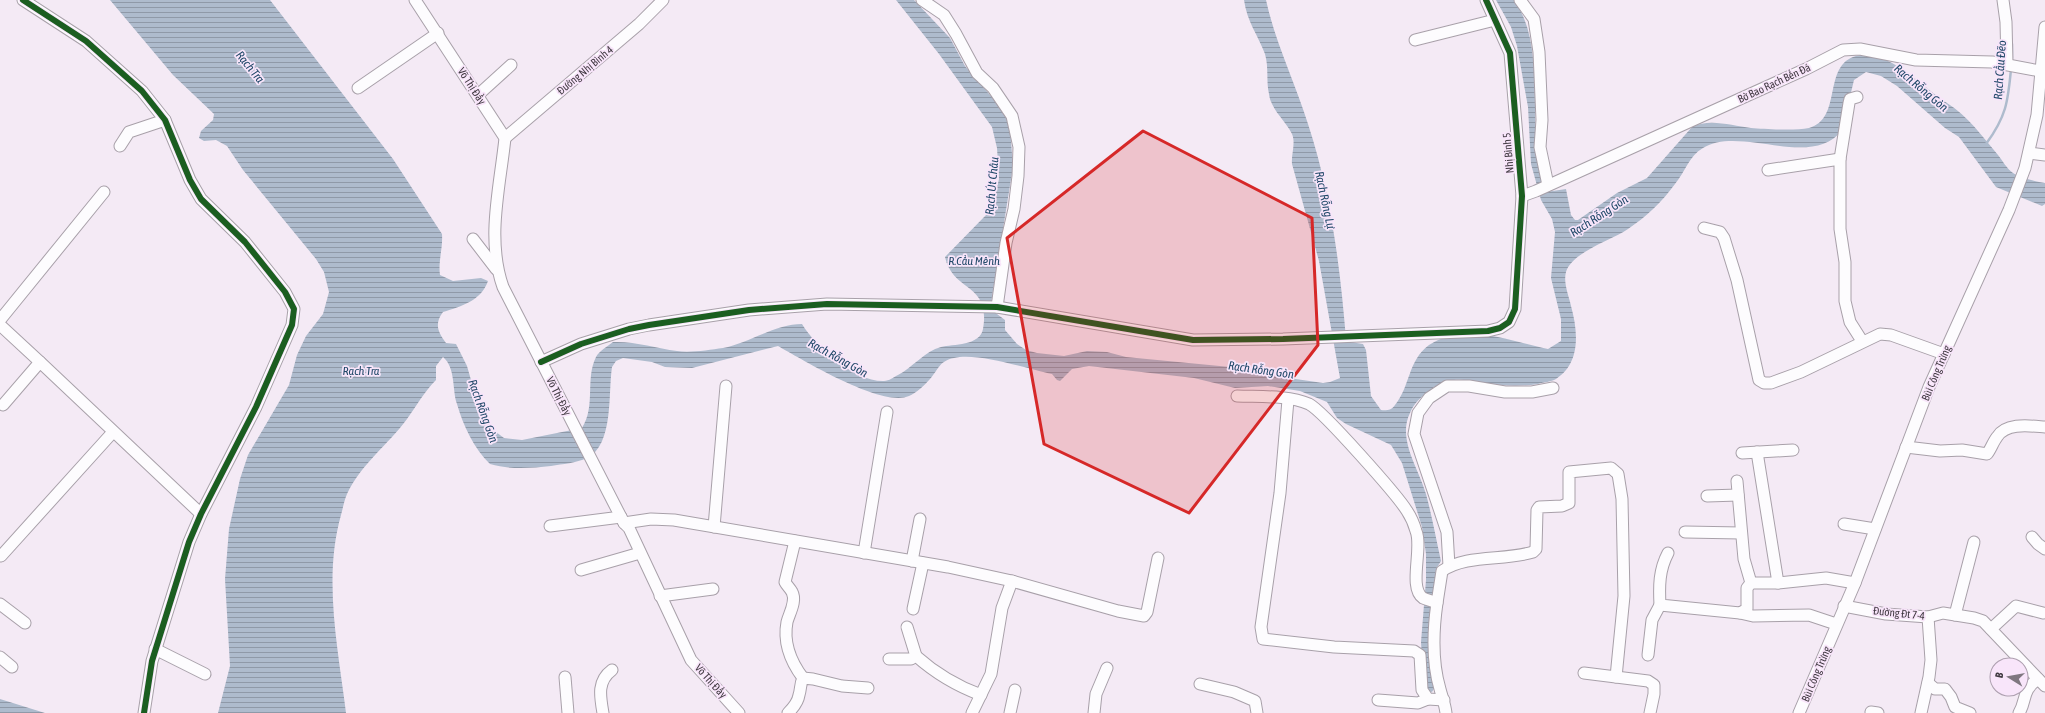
<svg xmlns="http://www.w3.org/2000/svg" width="2045" height="713" font-family="'Asap Condensed',sans-serif">
  <defs>
    <pattern id="water-rules" width="6" height="5" patternUnits="userSpaceOnUse"><rect width="6" height="5" fill="#aebbcd"/><path d="M0 2.5h6" fill="none" stroke="#8f99a8"/></pattern>
  </defs>
  <rect width="100%" height="100%" fill="#f4eaf5"/>
  <g fill="url(#water-rules)">
    <path d="M110,0H270L393,159L442,234C443,249 438,261 440,275L453,281L481,278L488,281C481,301 462,306 443,312C434,324 438,332 446,343L456,344L467,366L481,415L496,432L504,438L522,440L582,428C596,406 585,379 596,357C599,351 608,346 613,342C634,341 656,348 677,351C690,353 709,350 723,348C748,343 776,324 802,324C816,347 855,382 884,381C889,381 894,377 898,375C912,368 925,351 941,347C953,344 980,346 983,329C991,282 953,293 945,257L987,214L995,196L999,179L997,148L992,127L939,54L896,0H914L950,38L965,66L996,102L1006,116L1010,128L1013,167L991,303L993,311L1005,320V330L1017,344L1026,350L1037,353L1064,356L1087,351L1107,352L1126,357L1230,367L1254,373L1323,383L1330,382L1340,378L1319,261L1292,164C1291,155 1296,143 1292,134C1285,120 1271,110 1269,94C1266,81 1269,68 1265,54C1258,35 1247,22 1244,0H1266C1275,42 1295,82 1308,124C1331,194 1340,266 1346,339L1350,342L1363,344L1366,350L1371,396L1381,410C1386,411 1392,410 1395,405C1410,387 1408,360 1429,345C1465,322 1510,341 1548,349L1561,341V319L1551,278L1555,232L1552,219L1541,200L1531,164L1528,107L1517,46L1511,27L1496,0H1514C1550,50 1523,135 1546,192L1566,189L1571,215L1575,220H1578L1617,193L1647,178L1692,127C1710,118 1732,126 1751,128C1766,129 1794,131 1809,128C1843,119 1822,65 1856,56C1887,47 1923,88 1947,103C1968,116 1982,136 1998,155C2002,160 2007,169 2013,173C2021,178 2037,182 2045,183V204L2042,206L1996,187L1959,137L1945,128L1897,86L1881,76L1866,72L1854,80L1842,130C1812,170 1740,125 1703,148C1689,156 1685,172 1675,184C1662,202 1646,217 1628,229C1612,240 1572,252 1566,272C1563,283 1569,296 1571,306C1578,331 1581,363 1556,379C1551,382 1544,382 1538,384C1525,386 1512,386 1500,385C1472,383 1455,372 1430,390C1421,397 1414,403 1410,413C1397,439 1419,469 1426,494C1432,516 1436,539 1441,561L1436,569L1429,628L1435,687L1432,692L1427,691L1423,676L1421,642L1426,580V554L1422,527L1402,463L1391,445L1346,424L1337,418L1327,402L1300,391L1268,386L1235,388L1194,378L1089,366L1072,369L1060,381L1057,380L1052,374C1027,369 978,352 954,358C939,361 939,369 930,379C925,385 916,393 909,396C882,408 803,360 778,346L692,368L665,367L652,362L623,358L616,361L612,367C608,393 614,445 587,458C576,463 563,464 551,466C531,468 510,470 490,464C474,449 463,425 457,404C452,390 456,368 443,357L436,366V380C424,392 417,405 407,419C388,445 361,464 347,494C344,501 343,508 341,515C323,579 338,648 346,713H218L230,666L225,579L229,529L240,479L248,455L289,385L297,355L306,336L323,314L329,292L324,272L316,259L243,170L227,146L216,140L204,141L199,138L201,131L213,120L214,114L173,75Z"/>
    <path d="M0,699L45,713H0Z"/>
  </g>
  <g fill="none" stroke-linecap="round" stroke-linejoin="round">
    <g stroke="#aebbcd" stroke-width="2.5">
      <path d="M2012,44V58"/>
      <path d="M1986,144C2006,117 2008,102 2011,69"/>
    </g>
    <defs>
      <g id="minor">
        <path d="M23,0L86,41L142,91L165,120L190,180L201,199L245,242L285,292L294,309L292,325L256,407L201,514L189,542L152,661L144,713"/>
        <path d="M415,0L505,138C500,187 486,239 503,287L624,523L629,528L691,660L739,713"/>
        <path d="M922,0L944,15L956,34L977,73L993,88L1012,116L1019,147L1018,176L1014,209L1006,243L997,307"/>
        <path d="M1520,0L1534,19L1539,52L1542,120L1540,147L1548,185"/>
        <path d="M2003,0L2006,22L2007,64"/>
        <path d="M1415,40L1495,20"/>
        <path d="M358,88L438,33"/>
        <path d="M478,95L511,65"/>
        <path d="M505,138L639,24L663,0"/>
        <path d="M120,146L129,132L165,120"/>
        <path d="M2029,153L2045,155"/>
        <path d="M1840,159L1849,103L1850,99L1857,97"/>
        <path d="M1768,170L1840,159V229L1845,262V301L1850,322L1862,341"/>
        <path d="M1522,196L1536,191L1806,69L1843,50L1860,49L1916,60L1992,62L2040,71"/>
        <path d="M1704,228L1720,232L1724,238L1737,280L1759,380L1764,383H1771L1801,372L1880,334L1891,335L1944,354"/>
        <path d="M473,239L496,269"/>
        <path d="M0,320L104,192"/>
        <path d="M0,325L40,362"/>
        <path d="M541,362L581,344L629,329L649,325L749,310L827,304L997,307L1193,340L1283,339L1488,331L1500,328L1509,322L1515,309L1522,196L1510,53L1486,0"/>
        <path d="M1237,396C1259,397 1288,395 1309,404C1323,411 1398,496 1407,511C1411,517 1414,524 1416,531C1423,548 1408,588 1423,598C1427,600 1433,601 1437,603C1433,631 1432,662 1440,689C1442,697 1445,704 1446,713"/>
        <path d="M1288,400L1280,493L1261,627L1263,639L1334,647L1414,651L1420,655L1422,690L1428,699L1444,700"/>
        <path d="M3,405L40,362L201,514"/>
        <path d="M1906,447L1940,451L1962,450L1987,454C1991,449 1993,442 1997,437C2006,422 2031,426 2045,427"/>
        <path d="M1757,452L1778,583"/>
        <path d="M1742,453L1793,450"/>
        <path d="M1737,481L1744,559L1751,583"/>
        <path d="M1707,496L1738,495"/>
        <path d="M624,523L651,519L674,520L948,567L1012,581L1118,611L1144,616L1147,612L1158,558"/>
        <path d="M1844,524L1875,529"/>
        <path d="M550,526L621,517"/>
        <path d="M714,527L726,386"/>
        <path d="M1685,532L1741,533"/>
        <path d="M2032,537L2038,544L2045,549"/>
        <path d="M795,541L785,582C787,586 790,588 792,592C797,601 789,614 787,622C783,643 791,662 803,678"/>
        <path d="M864,553L887,412"/>
        <path d="M1668,553C1659,570 1659,586 1660,605L1740,613L1747,609V588L1751,583H1778L1826,578L1855,583"/>
        <path d="M1,556L113,432"/>
        <path d="M912,561L920,519"/>
        <path d="M1449,566L1447,532L1414,434L1418,413L1429,398L1447,386H1469L1505,392H1532L1553,388"/>
        <path d="M581,570L640,553"/>
        <path d="M660,596L713,589"/>
        <path d="M1437,603L1442,571C1466,554 1504,561 1533,552L1536,549L1537,510L1539,507L1562,506L1569,503V472L1611,468L1618,474L1622,499L1624,596L1616,677"/>
        <path d="M0,604L25,623"/>
        <path d="M1844,606L1886,614L1928,617L1943,613L1974,618L1983,621L2045,686"/>
        <path d="M913,609L923,563"/>
        <path d="M1740,613L1753,616L1809,615L1836,624"/>
        <path d="M1955,615L1974,542"/>
        <path d="M907,627L916,656"/>
        <path d="M1991,629L2016,606L2043,613"/>
        <path d="M155,649L205,674"/>
        <path d="M1648,655L1652,620L1660,605"/>
        <path d="M0,657L12,667"/>
        <path d="M889,659H911L916,656C935,673 957,686 981,695"/>
        <path d="M1584,673L1648,681L1654,685V694L1650,713"/>
        <path d="M565,677L568,713"/>
        <path d="M1928,683L1935,689H1945L1951,697L1955,707L1970,713"/>
        <path d="M1200,684L1234,692L1255,701L1257,713"/>
        <path d="M1378,700L1418,703L1428,699"/>
        <path d="M1871,712L1878,713"/>
        <path d="M603,713C600,696 597,681 612,670"/>
        <path d="M788,713C793,708 798,702 799,695C801,689 800,684 803,678L813,679L842,686L868,688"/>
        <path d="M972,713L991,674L1002,608L1012,581"/>
        <path d="M1010,713L1015,690"/>
        <path d="M1094,713L1096,694L1107,668"/>
        <path d="M1799,713L1855,583L1929,387L2009,210L2025,168L2037,115L2045,27"/>
        <path d="M1921,713L1929,677L1931,660L1928,617"/>
        <path d="M2019,713C2027,700 2021,691 2038,679"/>
      </g>
    </defs>
    <use href="#minor" stroke="#a8a0a9" stroke-width="13"/>
    <use href="#minor" stroke="#fdfcfe" stroke-width="11"/>
    <defs>
      <g id="cycleway">
        <path d="M23,0L86,41L142,91L165,120L190,180L201,199L245,242L285,292L294,309L292,325L256,407L201,514L189,542L152,661L144,713"/>
        <path d="M541,362L581,344L629,329L649,325L749,310L827,304L997,307L1193,340L1283,339L1488,331L1500,328L1509,322L1515,309L1522,196L1510,53L1486,0"/>
      </g>
    </defs>
    <use href="#cycleway" stroke="#f8e5fa" stroke-width="8"/>
    <use href="#cycleway" stroke="#1b5e20" stroke-width="6"/>
  </g>
  <path fill="#d62828" fill-opacity="0.2" stroke="#d62828" stroke-width="3" stroke-linejoin="round" d="M1143,131L1312,218L1318,345L1189,513L1044,444L1007,238Z"/>
  <g text-anchor="middle" dominant-baseline="central" stroke-width="3.5" stroke-linejoin="round" paint-order="stroke">
    <g font-size="11" fill="#403941" stroke="#f8e5fa">
      <text transform="translate(585 70) rotate(-40)">Đường Nhị Bình 4</text>
      <text transform="translate(1774 83) rotate(-25)">Bờ Bao Rạch Bến Đá</text>
      <text transform="translate(472 86) rotate(57)">Võ Thị Đầy</text>
      <text transform="translate(1508 153) rotate(-95)">Nhị Bình 5</text>
      <text transform="translate(1936 373) rotate(-67)">Bùi Công Trừng</text>
      <text transform="translate(559 396) rotate(63)">Võ Thị Đầy</text>
      <text transform="translate(1899 613) rotate(6)">Đường Đt 7-4</text>
      <text transform="translate(1816 674) rotate(-67)">Bùi Công Trừng</text>
      <text transform="translate(711 681) rotate(48)">Võ Thị Đầy</text>
    </g>
    <g font-size="12" font-style="italic" fill="#204868" stroke="#f8e5fa">
      <text transform="translate(250 67) rotate(51)">Rạch Tra</text>
      <text transform="translate(2000 70) rotate(-86)">Rạch Cầu Đẽo</text>
      <text transform="translate(1921 88) rotate(40)">Rạch Rỗng Gòn</text>
      <text transform="translate(992 186) rotate(-85)">Rạch Út Châu</text>
      <text transform="translate(1325 200) rotate(78)">Rạch Rỗng Lự</text>
      <text transform="translate(1599 216) rotate(-33)">Rạch Rỗng Gòn</text>
      <text x="974" y="261">R.Cầu Mênh</text>
      <text transform="translate(838 358) rotate(29)">Rạch Rỗng Gòn</text>
      <text transform="translate(1261 370) rotate(8)">Rạch Rỗng Gòn</text>
      <text x="361" y="371">Rạch Tra</text>
      <text transform="translate(483 411) rotate(70)">Rạch Rỗng Gòn</text>
    </g>
  </g>
  <g transform="translate(2009 677) rotate(281)"><circle r="19" fill="#f8e5fa" stroke="#aea0b0"/>
  <path d="M0-3L7 15L0 10L-7 15Z" fill="#7f7780"/>
  <text y="-6" font-size="11" font-weight="bold" text-anchor="middle" fill="#403941">B</text>
  </g>
</svg>
